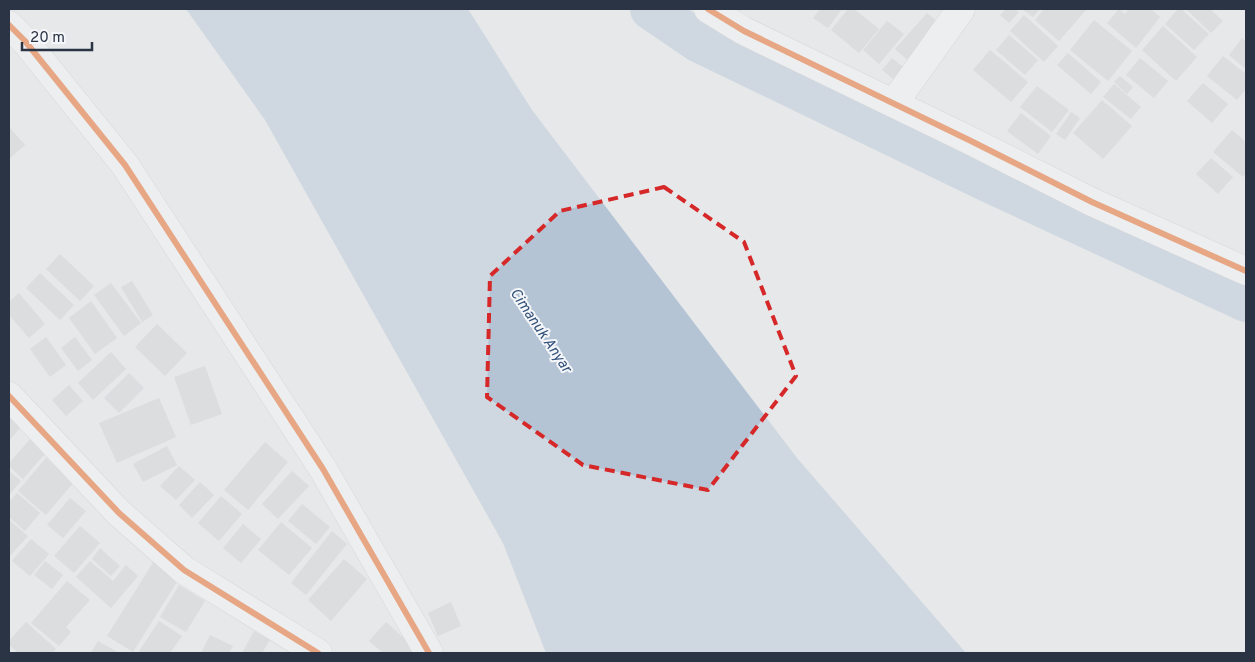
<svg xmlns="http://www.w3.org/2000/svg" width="1255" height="662" font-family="Overpass,sans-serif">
  <rect width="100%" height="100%" fill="#e6e8ea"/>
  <path fill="#b4c4d5" d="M186,9H468L532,110L797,458L966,653H546L503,543L265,120Z"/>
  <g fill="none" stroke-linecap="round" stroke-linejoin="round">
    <path stroke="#b4c4d5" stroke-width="42" d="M651,9L698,41L988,181L1246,301"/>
  </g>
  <g fill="#ced0d3">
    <path d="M820,9H842L828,28L813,18Z"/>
    <path d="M848,9H854L879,29L859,53L831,30Z"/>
    <path d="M1006,9H1015L1019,12L1009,23L1000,15Z"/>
    <path d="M1022,9H1040L1033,17Z"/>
    <path d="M1044,9H1087L1059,41L1035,20Z"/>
    <path d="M1119,9L1125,14L1129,9H1151L1160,17L1136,48L1107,23Z"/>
    <path d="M1178,9H1181L1209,34L1194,50L1165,24Z"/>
    <path d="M1186,9H1210L1223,21L1211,33Z"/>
    <path d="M927,13L944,27L912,64L895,49Z"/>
    <path d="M1024,15L1058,46L1044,62L1010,31Z"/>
    <path d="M1094,20L1132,51L1108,81L1070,50Z"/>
    <path d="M887,21L904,34L879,64L863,50Z"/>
    <path d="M1163,26L1197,57L1176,81L1142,50Z"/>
    <path d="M1009,35L1038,60L1025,75L996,50Z"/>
    <path d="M1242,38L1246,42V69L1229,55Z"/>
    <path d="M990,50L1028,82L1011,102L973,70Z"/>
    <path d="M1068,53L1101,82L1091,94L1057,65Z"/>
    <path d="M1223,56L1246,74V89L1237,100L1207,76Z"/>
    <path d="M892,58L908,71L898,83L882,70Z"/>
    <path d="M1140,58L1168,81L1154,98L1126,75Z"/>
    <path d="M1120,76L1133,87L1127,94L1114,82Z"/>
    <path d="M1203,83L1228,104L1212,123L1187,101Z"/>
    <path d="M1114,84L1141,107L1131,119L1103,97Z"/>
    <path d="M1037,86L1069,110L1052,132L1020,107Z"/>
    <path d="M1102,100L1132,126L1103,159L1073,133Z"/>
    <path d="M1071,112L1080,118L1065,140L1056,134Z"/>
    <path d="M1021,113L1051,136L1038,154L1007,131Z"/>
    <path d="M9,127L25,145L9,159Z"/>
    <path d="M1232,130L1246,142V173L1243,177L1213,152Z"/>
    <path d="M1211,158L1233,177L1218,194L1196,174Z"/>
    <path d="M60,254L94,286L80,301L46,269Z"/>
    <path d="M40,273L74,305L60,320L26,288Z"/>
    <path d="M132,281L153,315L142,322L121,287Z"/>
    <path d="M111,283L141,323L124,336L94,295Z"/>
    <path d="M19,293L45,324L29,338L9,315V302Z"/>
    <path d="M91,301L117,338L95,354L69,318Z"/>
    <path d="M157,324L187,353L165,376L135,347Z"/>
    <path d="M46,337L66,365L50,377L30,349Z"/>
    <path d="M75,337L92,360L78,371L61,348Z"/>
    <path d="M111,352L126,369L93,400L78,383Z"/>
    <path d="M205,366L222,414L191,425L174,377Z"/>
    <path d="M129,373L144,388L119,413L104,398Z"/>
    <path d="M69,385L83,401L66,416L52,400Z"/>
    <path d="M159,398L176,437L117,463L99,423Z"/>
    <path d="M9,410L24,423L9,441Z"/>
    <path d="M34,435L49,449L23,479L9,466V463Z"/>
    <path d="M265,442L288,462L248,510L224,490Z"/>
    <path d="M167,446L177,465L143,482L133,464Z"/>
    <path d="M46,458L74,482L46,515L18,491Z"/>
    <path d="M179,466L195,480L176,500L160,486Z"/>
    <path d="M9,471L21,481L9,495Z"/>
    <path d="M292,471L309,486L278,519L262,504Z"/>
    <path d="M200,482L214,495L192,518L179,505Z"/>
    <path d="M17,493L40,513L25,531L9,517V502Z"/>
    <path d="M221,496L242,514L219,541L198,523Z"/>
    <path d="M70,498L86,511L63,538L47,525Z"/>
    <path d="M302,504L330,527L316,544L288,521Z"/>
    <path d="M9,520L28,536L9,557Z"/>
    <path d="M281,522L312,548L289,575L258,550Z"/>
    <path d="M243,524L261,539L241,563L223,548Z"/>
    <path d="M80,526L100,543L74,573L54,556Z"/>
    <path d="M332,531L347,544L306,595L291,583Z"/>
    <path d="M31,539L49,554L30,576L12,561Z"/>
    <path d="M100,548L120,566L111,576L92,559Z"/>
    <path d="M344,559L367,579L331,621L308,600Z"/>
    <path d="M45,561L63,575L52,589L34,575Z"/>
    <path d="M90,561L113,581L126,565L138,576L111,608L76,577Z"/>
    <path d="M154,561L180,577L133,652L107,636Z"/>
    <path d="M67,581L90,600L66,627L71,632L59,646L31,623Z"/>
    <path d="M179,585L205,601L186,632L160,617Z"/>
    <path d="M451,602L461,626L438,636L428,613Z"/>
    <path d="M159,621L182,636L170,653H142L139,651Z"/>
    <path d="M26,622L56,649L52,653H18L9,645V641Z"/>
    <path d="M386,622L416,649L412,653H383L369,641Z"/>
    <path d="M254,631L270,640L262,653H242Z"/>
    <path d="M210,635L233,646L229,653H201Z"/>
    <path d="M98,641L119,653H91Z"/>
  </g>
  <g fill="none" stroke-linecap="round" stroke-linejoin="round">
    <defs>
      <g id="minor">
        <path d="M708,9L744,31L969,140L1092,202L1246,271"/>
        <path d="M9,25L25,41L125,165L323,469L429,653"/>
        <path d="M894,103L961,9"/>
        <path d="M9,396L119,513L184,570L318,653"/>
      </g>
    </defs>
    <use href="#minor" stroke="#c4c6c8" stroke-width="29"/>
    <use href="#minor" stroke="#f5f6f7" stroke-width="28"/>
    <defs>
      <g id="cycleway">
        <path d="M708,9L744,31L969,140L1092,202L1246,271"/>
        <path d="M9,25L25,41L125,165L323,469L429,653"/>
        <path d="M9,396L119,513L184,570L318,653"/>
      </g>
    </defs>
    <use href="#cycleway" stroke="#f4f6f9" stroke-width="9"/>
    <use href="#cycleway" stroke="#e8590c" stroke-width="6"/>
  </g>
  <path d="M0 0H1255V662H0ZM664,187L744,242L796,376L708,490L583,465L487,397L490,276L560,211Z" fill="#e6e8ea" fill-opacity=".55" fill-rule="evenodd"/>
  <path fill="none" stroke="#d62828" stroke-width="4" stroke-dasharray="10 6" stroke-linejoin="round" d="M664,187L744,242L796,376L708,490L583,465L487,397L490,276L560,211Z"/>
  <g text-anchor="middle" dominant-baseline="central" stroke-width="4" stroke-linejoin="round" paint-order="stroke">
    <g font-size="15" font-style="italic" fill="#34527a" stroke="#f4f6f9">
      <text transform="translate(540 331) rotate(56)">Cimanuk Anyar</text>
    </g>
  </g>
  <rect width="1255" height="662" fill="none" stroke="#2b3445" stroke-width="20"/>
  <path d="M22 42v8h70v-8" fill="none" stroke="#2b3445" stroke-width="2.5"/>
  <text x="30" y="42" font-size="15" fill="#2b3445" stroke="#f4f6f9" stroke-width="4" paint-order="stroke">20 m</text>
</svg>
